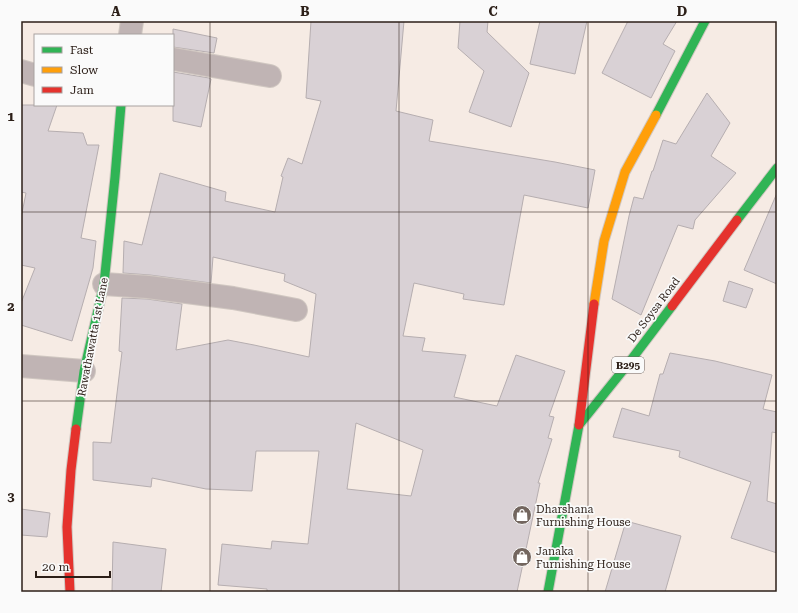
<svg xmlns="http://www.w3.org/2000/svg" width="798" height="613" font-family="'Roboto Serif',serif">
  <rect width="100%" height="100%" fill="#f6ebe4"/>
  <g fill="#d9d1d5" stroke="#b6aeb0" fill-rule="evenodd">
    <path d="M311,21H404L396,111L433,120L429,141L555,162L595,170L588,208L524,195L504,305L463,299L464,294L414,283L403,336L425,338L422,351L466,355L454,397L497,406L516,355L565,371L549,416L554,417L548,438L552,439L538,483H540L517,592H267V589L218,585L222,544L271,549L272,541L308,544L319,451H256L252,491L206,489L152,478L151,487L93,480V442L111,443L122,352L119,351L122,298L147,299L182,304L176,350L228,340L254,345L309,357L316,294L284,281L285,274L213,257L211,283L150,275L123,273L124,241L142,245L160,173L226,192L225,201L275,212L283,177L281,176L288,158L302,164L321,101L306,98ZM356,423L423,450L411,496L347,489Z"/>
    <path d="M460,21H488L487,32L529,73L511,127L469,112L484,71L458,48Z"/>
    <path d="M540,21H587L575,74L530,64Z"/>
    <path d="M628,21H677L663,44L675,51L651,98L602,73Z"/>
    <path d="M173,29L217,38L214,53L173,47Z"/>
    <path d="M173,72L209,78L211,79L201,127L173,121Z"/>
    <path d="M707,93L730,123L711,156L736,173L695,220L693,229L678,225L641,315L612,299L629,216L634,197L643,199L652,171H653L663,140L676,144Z"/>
    <path d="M21,105H57L48,131L83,133L87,145H99L81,238L96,241L93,268L72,341L21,325V303L35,268L21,265V218L26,193L21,192Z"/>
    <path d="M777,193V284L744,270Z"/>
    <path d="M729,281L753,289L746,308L723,301Z"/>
    <path d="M670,353L715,361L772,375L763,409L777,412V433L772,432L767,501L777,504V553L731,538L751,482L679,457L680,451L613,437L622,408L649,416L660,374H663Z"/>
    <path d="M21,509L50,513L47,537L21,535Z"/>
    <path d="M626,521L681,536L665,592H605Z"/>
    <path d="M113,542L166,549L161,592H112Z"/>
  </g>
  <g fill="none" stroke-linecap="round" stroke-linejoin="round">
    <defs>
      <g id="street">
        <path d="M130,35L132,21"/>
        <path d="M173,59L270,76"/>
        <path d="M21,71L35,75"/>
        <path d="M104,284L148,287L233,298L296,310"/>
        <path d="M21,366L84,371"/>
      </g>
      <g id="fast">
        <path d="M656,115L705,21"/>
        <path d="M737,220L777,168"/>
        <path d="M76,429L84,371L104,284L115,177L121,105"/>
        <path d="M548,592L579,425L628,364L672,306"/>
      </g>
      <path id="slow" d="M594,304L604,241L625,172L656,115"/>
      <g id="jam">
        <path d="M672,306L737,220"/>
        <path d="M579,425L594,304"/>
        <path d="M70,592L67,527L71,470L76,429"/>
      </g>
    </defs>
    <use href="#street" stroke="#d0c7c1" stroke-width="24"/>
    <use href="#fast" stroke="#d0c7c1" stroke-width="11"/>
    <use href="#slow" stroke="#d0c7c1" stroke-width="11"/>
    <use href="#jam" stroke="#d0c7c1" stroke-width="11"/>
    <use href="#street" stroke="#c0b4b4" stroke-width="22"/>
    <use href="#fast" stroke="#30b455" stroke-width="9"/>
    <use href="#slow" stroke="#ff9f0a" stroke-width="9"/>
    <use href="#jam" stroke="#e5322d" stroke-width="9"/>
  </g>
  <path fill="none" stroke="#2c1f18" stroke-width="1" stroke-opacity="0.55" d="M210,21V592M399,21V592M588,21V592M21,212H777M21,401H777"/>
  <defs>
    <symbol id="shop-disc" viewBox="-11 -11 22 22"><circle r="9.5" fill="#73665f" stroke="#fafafa"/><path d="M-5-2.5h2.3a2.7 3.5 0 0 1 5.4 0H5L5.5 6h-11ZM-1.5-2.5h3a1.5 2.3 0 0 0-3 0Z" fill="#fff"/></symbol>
  </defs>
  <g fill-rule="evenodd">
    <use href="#shop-disc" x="511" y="504" width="22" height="22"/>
    <use href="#shop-disc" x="511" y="546" width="22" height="22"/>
  </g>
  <g text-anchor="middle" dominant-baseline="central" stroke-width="3.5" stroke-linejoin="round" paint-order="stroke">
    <rect fill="#fafafa" stroke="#6a615c" stroke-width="1" x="612" y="357" width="32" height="16" rx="3"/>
    <g font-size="10" font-weight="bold" fill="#2c1f18">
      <text x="628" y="365">B295</text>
    </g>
    <g font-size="11" fill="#2c1f18" stroke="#fafafa">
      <text transform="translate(654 310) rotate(-53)">De Soysa Road</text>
      <text transform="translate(93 337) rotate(-79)">Rawathawatta 1st Lane</text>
    </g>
    <g font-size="11" fill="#2c1f18" stroke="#fafafa" text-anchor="start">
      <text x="536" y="509">Dharshana<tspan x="536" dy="13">Furnishing House</tspan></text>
      <text x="536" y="551">Janaka<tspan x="536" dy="13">Furnishing House</tspan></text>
    </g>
  </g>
  <rect width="798" height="613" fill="none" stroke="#fafafa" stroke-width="44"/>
  <rect x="34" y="34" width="140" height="72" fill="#fafafa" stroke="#a8a2a0"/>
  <rect x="42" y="47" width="20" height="6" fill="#30b455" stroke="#a8a2a0"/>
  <text x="70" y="54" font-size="12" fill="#2c1f18">Fast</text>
  <rect x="42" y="67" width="20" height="6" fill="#ff9f0a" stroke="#a8a2a0"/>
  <text x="70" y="74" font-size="12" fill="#2c1f18">Slow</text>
  <rect x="42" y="87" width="20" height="6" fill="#e5322d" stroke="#a8a2a0"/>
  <text x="70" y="94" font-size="12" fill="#2c1f18">Jam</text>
  <path d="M36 571v6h74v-6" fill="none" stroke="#2c1f18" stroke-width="2"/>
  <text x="42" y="571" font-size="12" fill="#2c1f18" stroke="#fafafa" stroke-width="3" paint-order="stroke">20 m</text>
  <rect x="22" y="22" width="754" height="569" fill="none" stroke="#2c1f18" stroke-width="1.5"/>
  <g font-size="13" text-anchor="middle" font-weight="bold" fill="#2c1f18">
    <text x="116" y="16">A</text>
    <text x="305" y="16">B</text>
    <text x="493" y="16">C</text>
    <text x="682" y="16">D</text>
    <text x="11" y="121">1</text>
    <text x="11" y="311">2</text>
    <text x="11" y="501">3</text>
  </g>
</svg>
